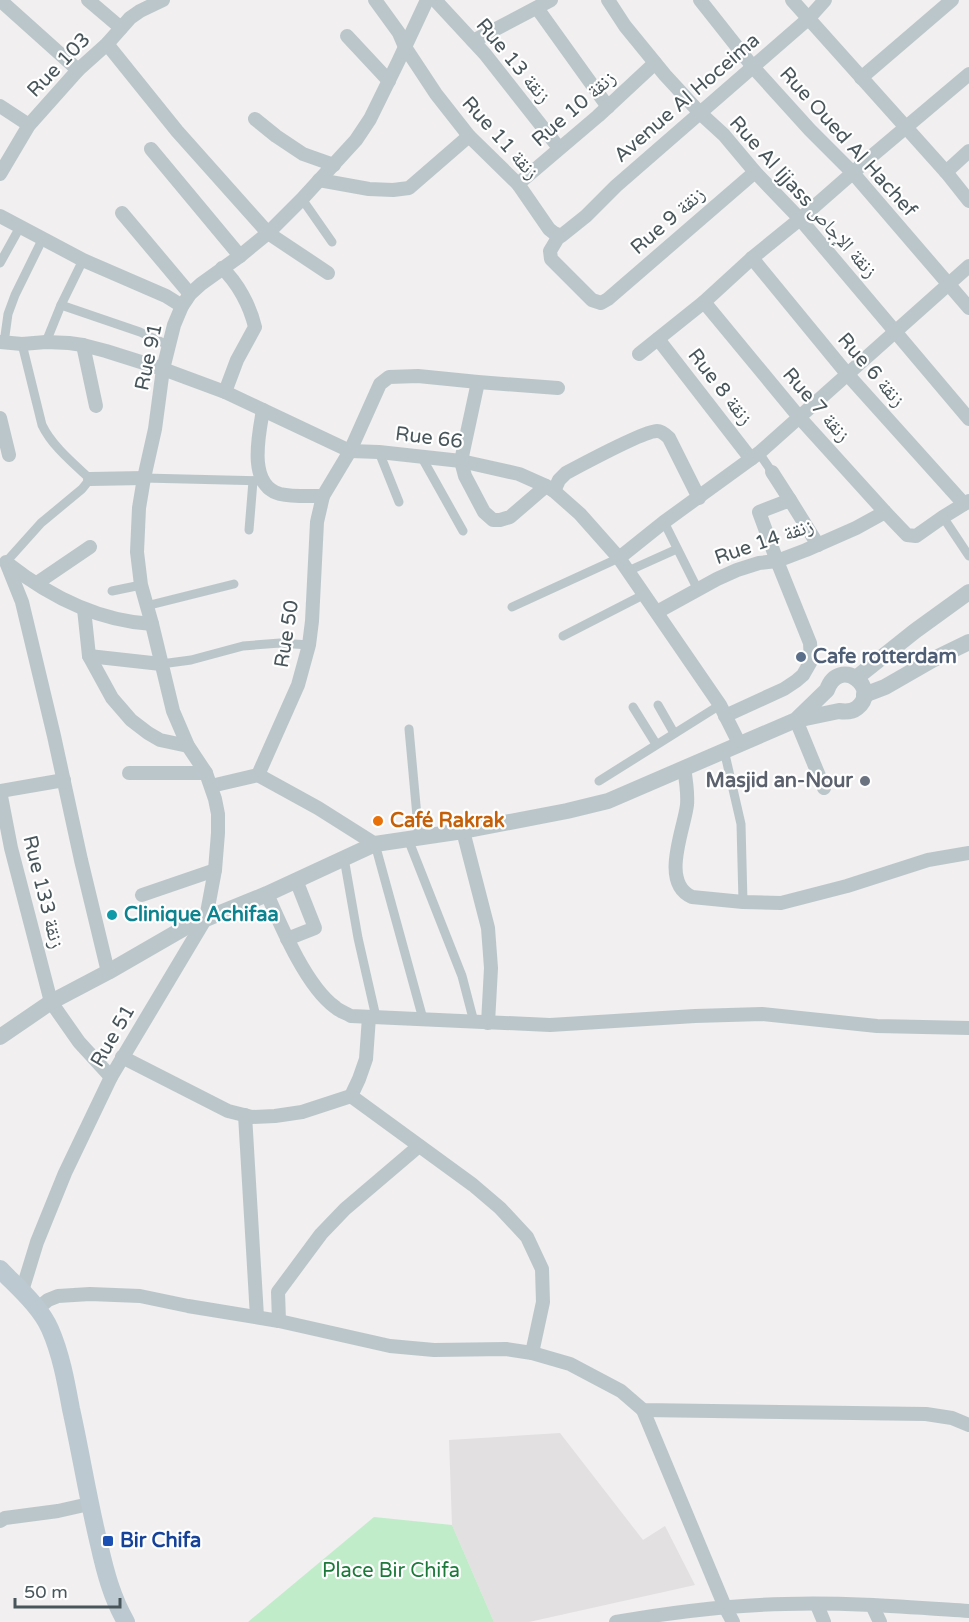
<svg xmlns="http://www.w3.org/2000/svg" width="969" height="1622" font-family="'Varela Round','Noto Naskh Arabic',sans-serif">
  <rect width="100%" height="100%" fill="#f1efef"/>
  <path fill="#e2e0e1" d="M560,1433L643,1540L665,1526L695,1585L529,1622H494L452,1525L449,1440Z"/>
  <path fill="#c0ecc9" d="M374,1517L452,1525L494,1622H248Z"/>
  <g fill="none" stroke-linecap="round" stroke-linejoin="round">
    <g stroke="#bbc6cb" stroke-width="9">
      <path d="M302,199L332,242"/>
      <path d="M0,263L20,227"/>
      <path d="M61,305L140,332L168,345"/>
      <path d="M46,342L61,305L83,260"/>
      <path d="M4,343L8,314L15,295L43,238"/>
      <path d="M379,452L399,502"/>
      <path d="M759,453L772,472"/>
      <path d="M421,456L463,531"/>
      <path d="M144,478L262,481"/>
      <path d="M943,517L969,556"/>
      <path d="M664,522L697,588"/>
      <path d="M249,530L253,481"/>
      <path d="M6,562L41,523L82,489L90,479C73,463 52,446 42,425L22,344"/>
      <path d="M628,571L677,549"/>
      <path d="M112,591L141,585"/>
      <path d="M146,606L234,584"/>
      <path d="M512,607L619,558"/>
      <path d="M563,636L645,594"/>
      <path d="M161,664L191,660L243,646L280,643L309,645"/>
      <path d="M658,705L674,733"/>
      <path d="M633,707L656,744"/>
      <path d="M409,729L419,838"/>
      <path d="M724,750L741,824L743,902"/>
      <path d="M599,781L720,705"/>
      <path d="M408,839L462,976L474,1022"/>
      <path d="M375,844L423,1019"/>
      <path d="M344,858L358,938L376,1017"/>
    </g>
    <g stroke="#bbc6cb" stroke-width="14">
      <path d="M0,0L78,70"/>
      <path d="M88,0L121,28"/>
      <path d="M375,0L399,33L405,47L436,94L469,136L518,184L549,229L554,233L561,236L586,216L616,186L808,19L825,0"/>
      <path d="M435,0L485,54L559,148"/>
      <path d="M608,0L625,26L665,75L700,113L724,135L755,172L800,219L969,419"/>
      <path d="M700,0L753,67L810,130L853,173L969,308"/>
      <path d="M792,0L946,172L969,201"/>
      <path d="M537,8L608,107"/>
      <path d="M347,36L389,81"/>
      <path d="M473,41L551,0"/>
      <path d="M107,44L177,131L268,233L328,273"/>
      <path d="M861,78L952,0"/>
      <path d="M0,106L29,125"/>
      <path d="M255,119L276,136L303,154L334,165"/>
      <path d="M151,149L240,256"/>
      <path d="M946,172L969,151"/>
      <path d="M0,174L29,125L78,70L107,44L130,18L140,11L163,0"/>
      <path d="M319,180L369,189L393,190L409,188L469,136"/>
      <path d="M518,184L598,116L655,63"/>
      <path d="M122,213L190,294"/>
      <path d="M0,216L83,260L166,296L182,306"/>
      <path d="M559,236L550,251L551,259L592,300L601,303L608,299L755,172"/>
      <path d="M752,258L848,375L964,504"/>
      <path d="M222,268C238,283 250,306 255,327L237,360L225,392"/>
      <path d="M704,302L799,417L885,512L907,535L916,536L943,517L969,501"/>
      <path d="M658,339L751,459"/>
      <path d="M0,342L22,344L46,342L69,343L83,345L106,351L163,369L225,392L350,451L379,452L461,461L519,474L546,486L554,491L580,514L619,558L720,705L739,743"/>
      <path d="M83,345L96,406"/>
      <path d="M639,354L704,302L752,258L800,219L873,155L969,74"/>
      <path d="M478,382L461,461L465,476L484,512L493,520H500L510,517L546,486"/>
      <path d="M263,410C259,434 247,485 280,494C293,497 309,496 323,496"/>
      <path d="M0,418L9,455"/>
      <path d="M772,472L790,500"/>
      <path d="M90,479L144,478"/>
      <path d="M554,491L559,480L566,473C581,465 644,431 657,431C662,431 666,435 669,438L699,498"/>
      <path d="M619,558L664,522L759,453L969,266"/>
      <path d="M6,562L22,602L54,736L81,860L108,972"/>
      <path d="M7,563C49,596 99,621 152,624"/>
      <path d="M37,583L90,547"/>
      <path d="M84,609L89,656L112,698L131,720L148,733L160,740L188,746"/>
      <path d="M657,612L717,579L737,570L759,563L777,561L806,550L856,528L885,512"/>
      <path d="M89,656L161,664"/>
      <path d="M725,716L784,689L796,681L803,675L811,661L810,643L777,561L759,512L790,500L818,545"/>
      <path d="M796,720L824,788"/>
      <path d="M684,768C686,780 688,793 687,805C684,830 660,883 692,897L743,902L781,903L847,886L928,860L969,853"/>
      <path d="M129,773H206"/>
      <path d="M258,775L318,808L375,844"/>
      <path d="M211,786L258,775L298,685L309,645L312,621L317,522L323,496L350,451L380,384L389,377L418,376L478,382L558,388"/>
      <path d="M0,791L11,848L51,1002L79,1042L111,1077"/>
      <path d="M0,791L64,780"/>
      <path d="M463,831L488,928L491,968L488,1023"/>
      <path d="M267,894C281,926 306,986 335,1007C339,1011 346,1013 351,1016L550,1025L695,1016L762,1014L877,1026L969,1028"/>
      <path d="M142,895L215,870"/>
      <path d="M287,939L315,928L296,880"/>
      <path d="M122,1057L228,1111L252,1117L275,1116L302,1112L351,1096L359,1079L366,1059L369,1017"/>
      <path d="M351,1096L473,1185L500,1208L527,1237L542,1269L543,1302L532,1353"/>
      <path d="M245,1115L257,1317"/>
      <path d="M22,1291L37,1242L65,1173L111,1077L206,918L215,870L218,833V814L215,799L206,773L188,746L173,711L152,624L141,585L137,552L139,508L144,478L155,429L163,369L174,325L182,306L190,294L201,284L240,256L268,233L302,199L356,140L370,119L398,62L427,0"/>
      <path d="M37,1309L48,1300L58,1296L90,1294L140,1296L188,1306L279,1321L390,1346L434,1350L506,1349L532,1353L570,1364L621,1391L643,1410L926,1414L952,1418L969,1425"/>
      <path d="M279,1321L278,1292L321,1234L345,1209L419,1146"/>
      <path d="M643,1410L725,1607L733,1622"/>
      <path d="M0,1521L5,1518L58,1511L89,1504"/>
      <path d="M817,1605L824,1622"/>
      <path d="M872,1605L880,1622"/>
      <path d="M616,1622C672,1612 728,1605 785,1604C846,1602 908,1607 969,1611"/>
    </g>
    <g stroke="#bbc6cb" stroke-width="16">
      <path d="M856,678L915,631L969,592"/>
      <path d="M864,695L885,687L932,660L969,642"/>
      <path d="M0,1037L51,1002L108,972L186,927L267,894L375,844L463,831L567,811L608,801L796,720L839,711C846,712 852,712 857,708C882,688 839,655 827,690L796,720"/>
    </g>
    <path stroke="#bcc9d0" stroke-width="18" d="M0,1269C17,1287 40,1306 50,1329C61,1354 66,1382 71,1409C81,1454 88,1499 99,1544C105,1571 112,1598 126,1622"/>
  </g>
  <circle fill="#5c6f8a" stroke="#fff" stroke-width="2" cx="801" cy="657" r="6"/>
  <circle fill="#6b7280" stroke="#fff" stroke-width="2" cx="865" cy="781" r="6"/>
  <circle fill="#e8710a" stroke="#fff" stroke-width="2" cx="378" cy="821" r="6"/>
  <circle fill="#0f9aa8" stroke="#fff" stroke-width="2" cx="112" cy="915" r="6"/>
  <rect fill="#1a4fb4" stroke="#fff" stroke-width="2" x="102" y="1535" width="12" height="12" rx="3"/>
  <g text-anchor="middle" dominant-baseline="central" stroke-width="4.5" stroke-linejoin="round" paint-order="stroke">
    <g font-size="20" fill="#48565b" stroke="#fff">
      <text transform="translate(513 61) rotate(50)">Rue 13 زنقة</text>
      <text transform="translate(59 65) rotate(-46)">Rue 103</text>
      <text transform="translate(687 98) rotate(-41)">Avenue Al Hoceima</text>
      <text transform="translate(574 109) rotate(-41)">Rue 10 زنقة</text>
      <text transform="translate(500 138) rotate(48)">Rue 11 زنقة</text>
      <text transform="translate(848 142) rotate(48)">Rue Oued Al Hachef</text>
      <text transform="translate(803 197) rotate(48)">Rue Al Ijjass زنقة الإجاص</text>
      <text transform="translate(668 221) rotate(-41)">Rue 9 زنقة</text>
      <text transform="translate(149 357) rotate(-78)">Rue 91</text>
      <text transform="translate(871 370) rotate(49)">Rue 6 زنقة</text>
      <text transform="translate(720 387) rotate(52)">Rue 8 زنقة</text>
      <text transform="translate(816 405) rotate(49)">Rue 7 زنقة</text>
      <text transform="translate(429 438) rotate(7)">Rue 66</text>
      <text transform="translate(764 542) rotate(-19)">Rue 14 زنقة</text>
      <text transform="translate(287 634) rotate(-81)">Rue 50</text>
      <text transform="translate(43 892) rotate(76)">Rue 133 زنقة</text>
      <text transform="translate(113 1036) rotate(-60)">Rue 51</text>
    </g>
    <g font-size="20" font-weight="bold" fill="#4e5e75" stroke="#fff" text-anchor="start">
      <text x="813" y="657">Cafe rotterdam</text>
    </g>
    <g font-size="20" font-weight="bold" fill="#5b616d" stroke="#fff" text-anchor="end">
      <text x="853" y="781">Masjid an-Nour</text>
    </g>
    <g font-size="20" font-weight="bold" fill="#c56008" stroke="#fff" text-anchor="start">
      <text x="390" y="821">Café Rakrak</text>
    </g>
    <g font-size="20" font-weight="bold" fill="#0d838f" stroke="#fff" text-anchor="start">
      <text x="124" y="915">Clinique Achifaa</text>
    </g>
    <g font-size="20" font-weight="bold" fill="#164399" stroke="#fff" text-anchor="start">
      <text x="120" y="1541">Bir Chifa</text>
    </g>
    <g font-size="20" fill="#1c793a" stroke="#fff">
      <text x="391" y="1571">Place Bir Chifa</text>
    </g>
  </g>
  <path d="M15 1598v9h105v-9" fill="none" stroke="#48565b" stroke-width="3"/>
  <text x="24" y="1598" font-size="18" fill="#48565b" stroke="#ffffff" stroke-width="4.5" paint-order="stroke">50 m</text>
</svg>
